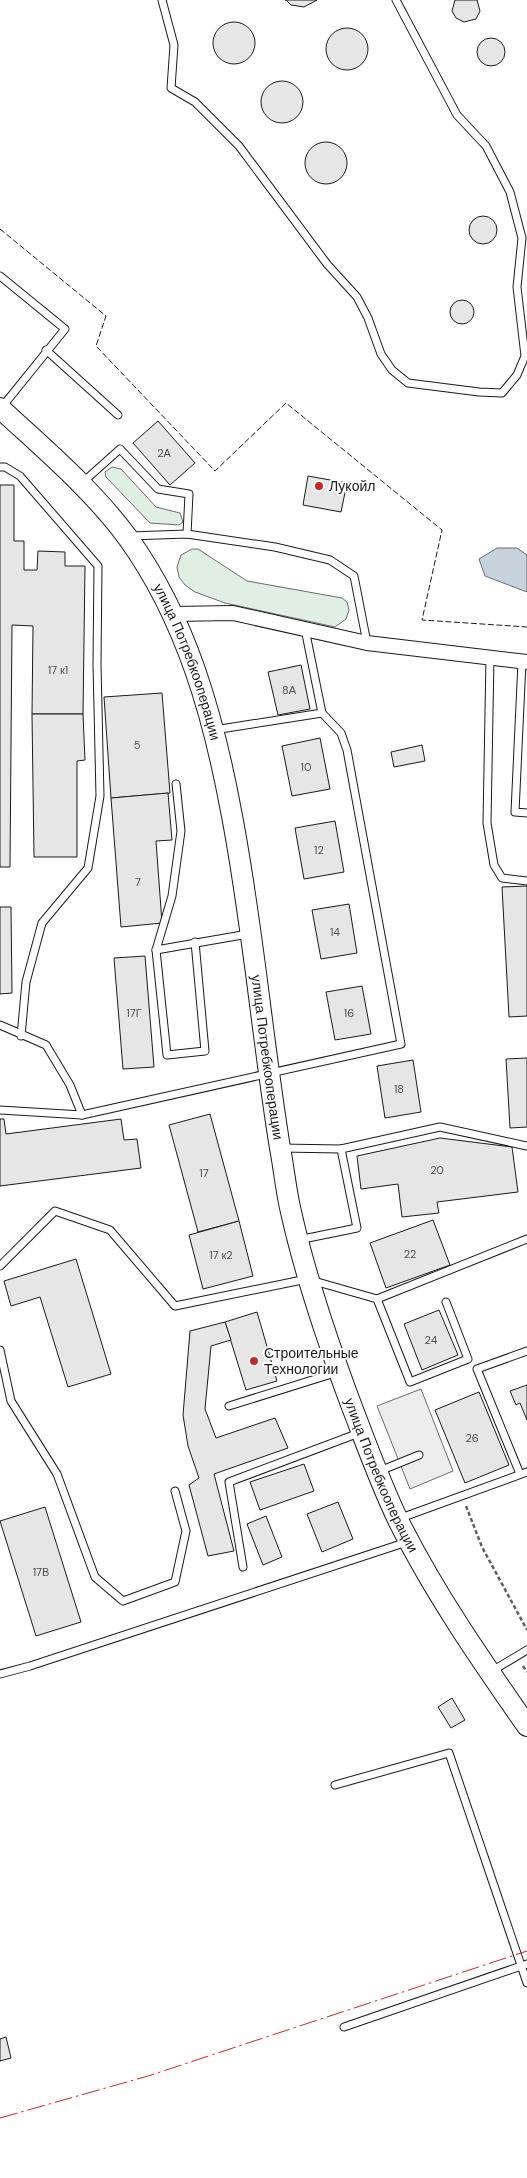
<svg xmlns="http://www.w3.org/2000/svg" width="527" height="2178" font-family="'DM Sans',sans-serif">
  <rect width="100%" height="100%" fill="#fff"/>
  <g fill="#e0efe3" stroke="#6a6a6a">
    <path d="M112,467L121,469L156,507L180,513L183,522L179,525L150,523L106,477L105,472Z"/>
    <path d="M192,549H198L247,581L342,598L347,602L349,610L346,619L335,627L225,603L195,592L185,585L179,577L177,567L181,555Z"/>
  </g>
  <path fill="#ededed" stroke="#6a6a6a" d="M421,1389L453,1471L410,1489L377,1406Z"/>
  <path fill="#c6d2dc" stroke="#6a6a6a" d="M497,548H517L527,555V592L485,576L479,559Z"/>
  <g fill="#e6e6e6" stroke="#1a1a1a">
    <path d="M286,0H285H317L304,7L291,5Z"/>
    <path d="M455,0H477L480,11L476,19L464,22L456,18L452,11Z"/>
    <circle cx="234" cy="43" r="21"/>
    <circle cx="347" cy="49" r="21"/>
    <circle cx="491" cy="52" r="14"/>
    <circle cx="282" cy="102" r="21"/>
    <circle cx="326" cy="163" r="21"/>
    <circle cx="483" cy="230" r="14"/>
    <circle cx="462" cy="312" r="12"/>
    <path d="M158,421L195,463L170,485L133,443Z"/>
    <path d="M308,476L347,483L341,512L303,505Z"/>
    <path d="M0,485H14V541H24V570H37L38,551L65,552V566H85L83,714H32L33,626L12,625L10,867H0Z"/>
    <path d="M301,665L310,709L278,715L268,672Z"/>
    <path d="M162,693L170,793L111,798L104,697Z"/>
    <path d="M32,714H83L85,760L77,761V857H34Z"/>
    <path d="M320,738L330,789L292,796L282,746Z"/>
    <path d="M422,745L425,761L394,767L391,752Z"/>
    <path d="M168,793L172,840L156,841L162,923L121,927L111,798Z"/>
    <path d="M335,821L344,872L304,879L295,828Z"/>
    <path d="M527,886V1016L509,1017L502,887Z"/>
    <path d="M349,904L357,953L321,959L312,910Z"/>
    <path d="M0,907H11L12,993L0,994Z"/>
    <path d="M145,956L154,1067L123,1069L114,958Z"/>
    <path d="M362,986L371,1034L335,1040L326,992Z"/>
    <path d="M527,1058V1127L510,1128L506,1059Z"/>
    <path d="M413,1060L421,1112L385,1118L377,1066Z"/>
    <path d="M210,1114L239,1221L198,1232L169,1125Z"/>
    <path d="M0,1119H4L6,1134L121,1119L124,1140L137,1139L141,1168L0,1186Z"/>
    <path d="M440,1138L512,1147L518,1192L437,1202L439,1213L402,1217L398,1184L361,1189L357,1156Z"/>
    <path d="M433,1220L450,1265L386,1288L370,1243Z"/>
    <path d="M239,1221L253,1276L203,1289L189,1235Z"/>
    <path d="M76,1259L111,1374L68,1387L40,1297L11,1306L4,1281Z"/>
    <path d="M439,1310L458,1355L422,1370L404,1324Z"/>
    <path d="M257,1312L277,1381L246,1390L225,1322Z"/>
    <path d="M225,1322L231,1340L211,1346L205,1409L216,1438L275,1418L288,1448L214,1474L234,1551L208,1556L189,1485L199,1478L188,1446L183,1415L190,1331Z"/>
    <path d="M527,1385V1420L520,1403L516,1405L510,1391Z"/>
    <path d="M479,1392L509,1465L465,1483L435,1410Z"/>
    <path d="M304,1464L314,1491L260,1510L250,1482Z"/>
    <path d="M338,1502L353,1539L322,1552L307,1514Z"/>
    <path d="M45,1507L81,1622L36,1636L0,1521Z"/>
    <path d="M266,1516L282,1557L263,1565L247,1524Z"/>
    <path d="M452,1698L465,1720L451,1728L438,1707Z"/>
    <path d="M6,2037L11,2058L0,2061V2039Z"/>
  </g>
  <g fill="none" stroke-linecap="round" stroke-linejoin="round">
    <defs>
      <g id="service">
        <path d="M162,0L174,45L171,88L195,102L239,146L327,264L357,297L368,318L381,354L392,370L408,383L479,392L502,393L517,375L525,356L517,287L522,238L510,192L486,146L457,115L396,0"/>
        <path d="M0,276L65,329L2,407"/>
        <path d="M46,350L118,415"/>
        <path d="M0,467H5L20,476L98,566L97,664L100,796L88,868L42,923L26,982L21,1036"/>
        <path d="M82,483L120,449L158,489L189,494L187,534"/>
        <path d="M130,536L187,534L275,547L330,560L354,576L367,643"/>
        <path d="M490,657L487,823L494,865L502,878L527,881"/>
        <path d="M522,662L515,812L527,813"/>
        <path d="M214,730L322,713"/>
        <path d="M176,784L181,831L172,896L156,950L167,1055L205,1051L195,942"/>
        <path d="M156,950L248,934"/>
        <path d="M0,1025L46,1045L70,1085L82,1115"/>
        <path d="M0,1110L82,1115L401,1044L347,750L341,733L322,713L305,629"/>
        <path d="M281,1148L341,1149L440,1127L527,1146"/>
        <path d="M298,1240L357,1228L341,1149"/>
        <path d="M0,1266L55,1211L110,1230L175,1306L307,1279L377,1299L410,1382L468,1359L446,1302"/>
        <path d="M377,1299L527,1239"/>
        <path d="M0,1350L11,1401L57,1474L95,1577L123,1601L175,1582L186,1531L175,1491"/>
        <path d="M229,1406L338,1372"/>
        <path d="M377,1472L419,1455"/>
        <path d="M520,1474L477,1369L527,1351"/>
        <path d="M398,1519L527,1472"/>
        <path d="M243,1567L229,1482L359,1433"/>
        <path d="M492,1671L527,1650"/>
        <path d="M0,1674L30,1666L407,1542"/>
        <path d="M335,1785L449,1753L527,1983"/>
        <path d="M344,2027L527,1964"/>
      </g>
      <path id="minor" d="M174,614L233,613L367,643L527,662"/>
      <g id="secondary">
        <path id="s1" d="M0,408C44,449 92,489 128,538C187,620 214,718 232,816C253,926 262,1037 280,1148C284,1169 286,1191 291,1212C306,1279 328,1343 352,1407C367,1446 381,1485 399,1522C435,1594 481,1660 527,1726"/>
      </g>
    </defs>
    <use href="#service" stroke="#1a1a1a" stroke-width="9"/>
    <use href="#minor" stroke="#1a1a1a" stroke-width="16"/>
    <use href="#secondary" stroke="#1a1a1a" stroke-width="22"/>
    <g stroke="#5f5f5f" stroke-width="2.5" stroke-dasharray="4 2.5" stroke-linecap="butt">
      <path d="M466,1506L482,1547L527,1630"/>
      <path d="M523,1666L527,1672"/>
    </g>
    <use href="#service" stroke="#fff" stroke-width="7"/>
    <use href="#minor" stroke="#fff" stroke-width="14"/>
    <use href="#secondary" stroke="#fff" stroke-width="20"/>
    <path stroke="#1a1a1a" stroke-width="1" stroke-dasharray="6 2.5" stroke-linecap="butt" d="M0,229L106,316L96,346L215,471L286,403L442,530L422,620L527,627"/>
    <path stroke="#c62828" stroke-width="1" stroke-dasharray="18 4 2.5 4" stroke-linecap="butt" d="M0,2118L148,2076L527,1951"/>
  </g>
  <g fill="#c62828" stroke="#fff" stroke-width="2">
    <circle cx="319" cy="486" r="5"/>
    <circle cx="254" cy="1361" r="5"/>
  </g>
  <g text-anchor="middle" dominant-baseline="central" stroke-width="4" stroke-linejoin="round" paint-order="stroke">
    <g font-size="11" fill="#4d4d4d">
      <text x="164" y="453">2А</text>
      <text x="58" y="670">17 к1</text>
      <text x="289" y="690">8А</text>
      <text x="137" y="745">5</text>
      <text x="306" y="767">10</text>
      <text x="319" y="850">12</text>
      <text x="138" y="882">7</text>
      <text x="335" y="932">14</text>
      <text x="134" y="1013">17Г</text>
      <text x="349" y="1013">16</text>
      <text x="399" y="1089">18</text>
      <text x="437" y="1170">20</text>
      <text x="204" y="1173">17</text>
      <text x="410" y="1254">22</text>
      <text x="221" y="1255">17 к2</text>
      <text x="431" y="1340">24</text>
      <text x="472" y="1438">26</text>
      <text x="41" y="1572">17В</text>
    </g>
    <g font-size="14" fill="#1a1a1a" stroke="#fff" text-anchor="start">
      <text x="329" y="486">Лукойл</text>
      <text x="264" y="1353">Строительные<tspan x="264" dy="16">Технологии</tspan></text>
    </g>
    <g font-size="14" fill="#1a1a1a" stroke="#fff">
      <text stroke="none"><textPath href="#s1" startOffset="321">улица Потребкооперации</textPath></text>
      <text stroke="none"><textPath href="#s1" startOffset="726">улица Потребкооперации</textPath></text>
      <text stroke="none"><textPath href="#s1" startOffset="1161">улица Потребкооперации</textPath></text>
    </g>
  </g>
</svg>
